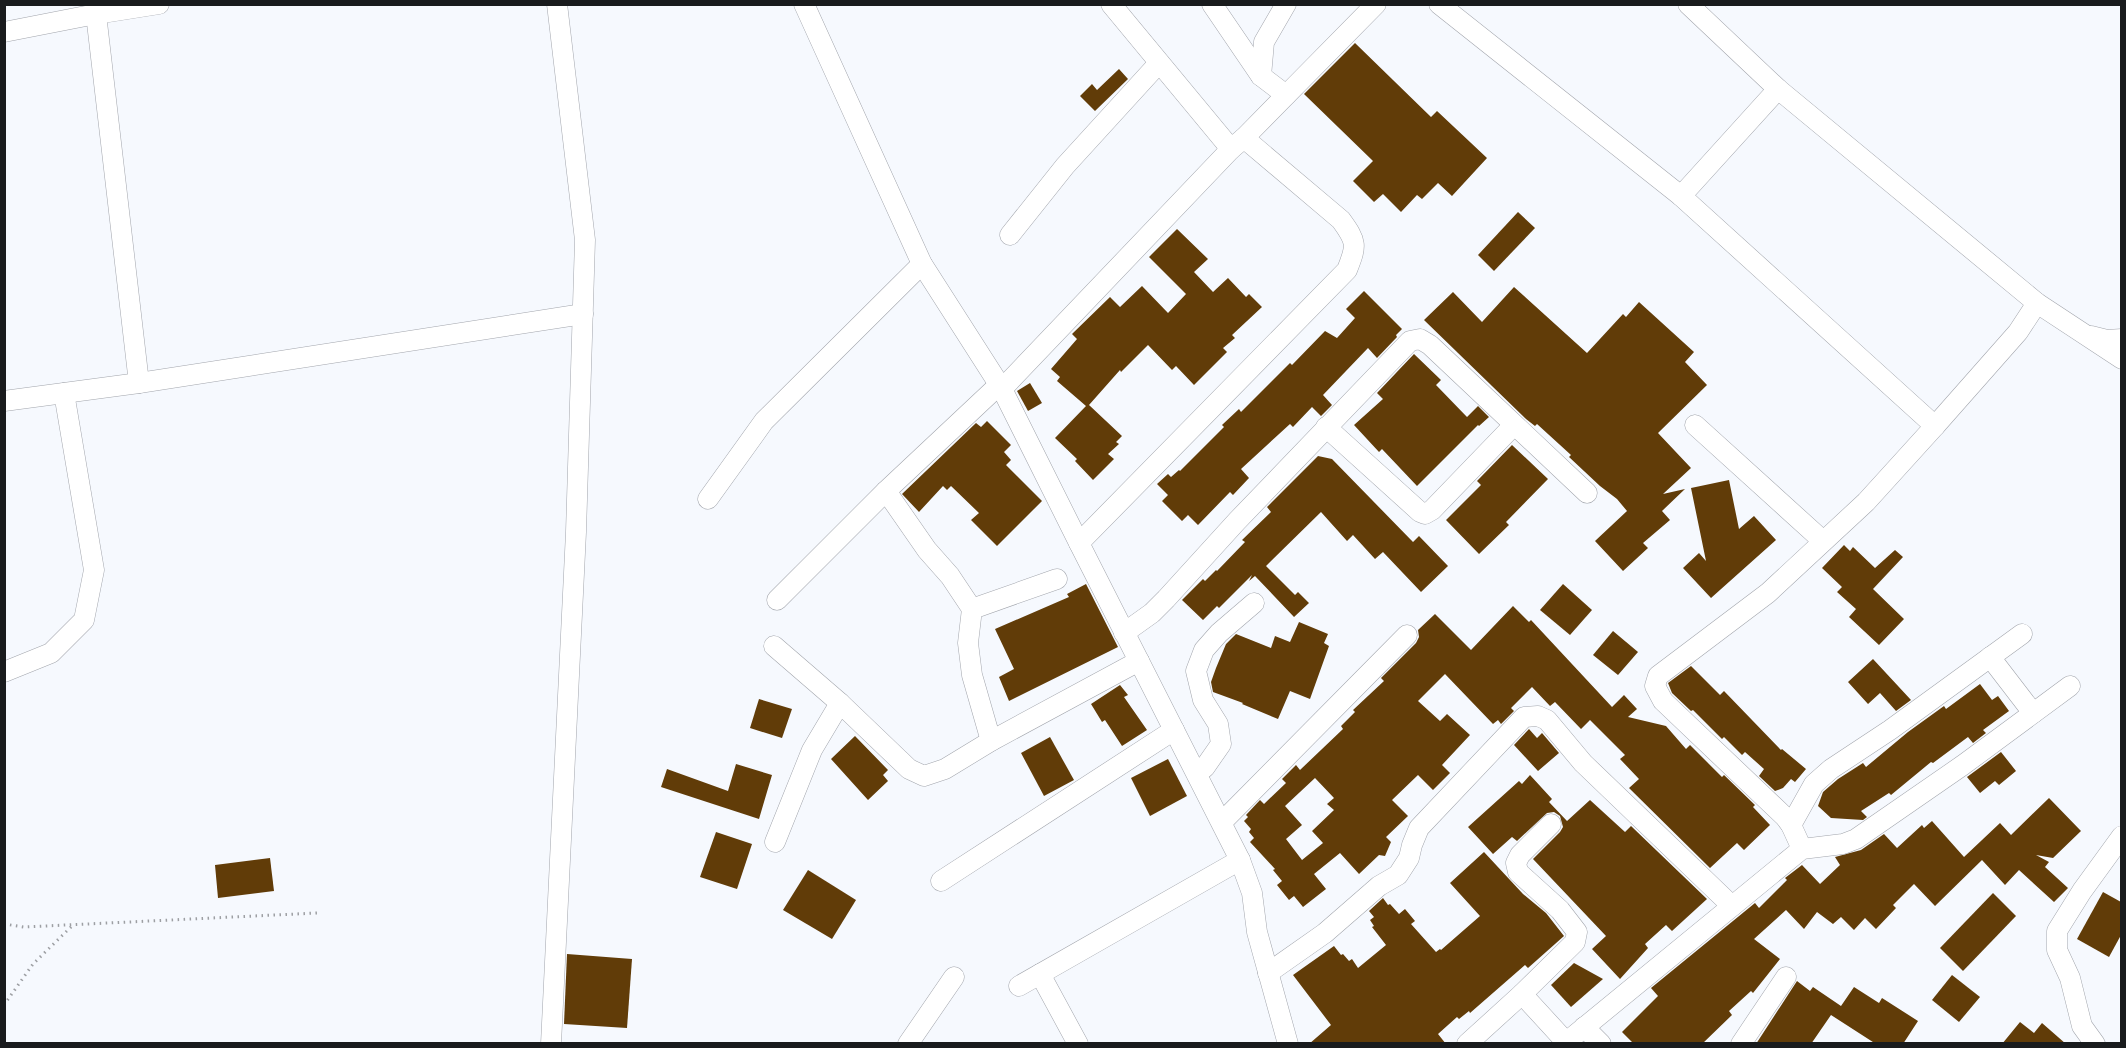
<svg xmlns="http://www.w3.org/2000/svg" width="2126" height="1048" font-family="'Sofia Sans Condensed',sans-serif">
  <rect width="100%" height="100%" fill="#f6f9fe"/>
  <g fill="#613c08" fill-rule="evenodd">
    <path d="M1355,43L1431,117L1437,111L1487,158L1452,196L1438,183L1422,199L1417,195L1401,212L1383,194L1374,202L1353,181L1373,161L1304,94Z"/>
    <path d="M1119,69L1128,79L1095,111L1080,96L1092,84L1097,90Z"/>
    <path d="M1518,212L1535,228L1494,271L1478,255Z"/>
    <path d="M1177,229L1208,259L1194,272L1213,292L1228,278L1246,297L1249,294L1262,307L1232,335L1235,338L1223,348L1227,352L1194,385L1176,366L1172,370L1148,345L1121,372L1120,370L1089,405L1122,436L1116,442L1119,444L1108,454L1114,459L1093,480L1075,461L1077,459L1055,438L1086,406L1057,381L1060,377L1051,369L1077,339L1072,334L1110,297L1120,307L1142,286L1168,313L1186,294L1149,257Z"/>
    <path d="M1514,287L1587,353L1623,314L1626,317L1639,302L1694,352L1685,362L1707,385L1658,433L1691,468L1663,494L1685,489L1662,511L1670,520L1643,543L1648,548L1623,571L1595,541L1627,511L1617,499L1600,486L1569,457L1571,455L1537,424L1535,426L1526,419L1424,320L1453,292L1482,322Z"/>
    <path d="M1364,291L1402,329L1396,335L1397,337L1377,358L1368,348L1323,395L1332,405L1321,416L1312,407L1293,427L1290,424L1241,469L1249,478L1233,495L1230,492L1198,525L1188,515L1182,521L1162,501L1168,495L1157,484L1168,474L1171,477L1179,470L1180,471L1224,427L1222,425L1239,409L1241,412L1290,363L1292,365L1325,331L1337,338L1355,318L1346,309Z"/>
    <path d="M1414,354L1441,380L1436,385L1467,417L1478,406L1489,417L1479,426L1478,425L1417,486L1382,449L1379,452L1354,425L1383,399L1377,393Z"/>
    <path d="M1030,383L1042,403L1028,411L1017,391Z"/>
    <path d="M987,421L1011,445L1004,452L1011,460L1006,465L1042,501L997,546L971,520L979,513L951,486L947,490L943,486L919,512L902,494L976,423L981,427Z"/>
    <path d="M1512,445L1548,479L1506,522L1509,525L1479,554L1446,520L1481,485L1477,481Z"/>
    <path d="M1318,456L1332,459L1413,542L1419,536L1448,566L1421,592L1383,552L1375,559L1353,535L1347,541L1321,512L1266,566L1295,595L1298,592L1309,603L1294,617L1255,576L1249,581L1252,575L1219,608L1217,606L1203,620L1182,600L1203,579L1205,581L1216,570L1217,571L1245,542L1242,540L1271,512L1267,507Z"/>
    <path d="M1729,480L1739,529L1754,516L1776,540L1711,598L1683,568L1699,553L1706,561L1691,488Z"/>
    <path d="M1844,545L1850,551L1853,547L1875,568L1895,550L1903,557L1873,589L1904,619L1879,645L1849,617L1856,609L1837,592L1842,587L1822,568Z"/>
    <path d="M1086,584L1118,647L1009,701L999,677L1014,669L995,629L1069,597L1067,594Z"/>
    <path d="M1563,584L1592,610L1570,635L1540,610Z"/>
    <path d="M1513,606L1529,622L1531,620L1612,707L1624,695L1637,709L1628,717L1666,726L1686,749L1690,745L1722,777L1724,775L1755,805L1753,807L1770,825L1744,850L1737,843L1710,868L1629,788L1639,779L1620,759L1625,755L1590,720L1581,729L1555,702L1550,706L1532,687L1511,708L1514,711L1501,724L1498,720L1493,724L1445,674L1418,701L1440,721L1447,714L1470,735L1442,765L1450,773L1433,790L1418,775L1392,800L1408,816L1386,837L1391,842L1385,856L1379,855L1359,874L1340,853L1314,874L1326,889L1303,907L1294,896L1289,900L1277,885L1282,881L1273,870L1275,869L1250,842L1254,838L1249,832L1251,829L1244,821L1248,817L1246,815L1260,800L1264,804L1286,783L1282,779L1296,765L1300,770L1343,729L1341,726L1355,712L1353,710L1384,681L1381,678L1416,643L1419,637L1418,630L1435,614L1471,650ZM1315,778L1334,798L1327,804L1334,810L1312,831L1323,843L1302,860L1286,839L1302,825L1285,806Z"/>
    <path d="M1299,622L1328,634L1324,643L1329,646L1310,699L1290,691L1278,719L1242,704L1243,703L1213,692L1211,682L1216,668L1226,644L1236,634L1271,648L1275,636L1290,642Z"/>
    <path d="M1613,631L1638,652L1618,675L1593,655Z"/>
    <path d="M1873,659L1911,700L1896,711L1880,693L1868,704L1848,682Z"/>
    <path d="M1691,666L1720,695L1724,691L1781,750L1782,749L1806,769L1795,782L1791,779L1783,788L1775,791L1759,776L1764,769L1745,752L1742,755L1724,737L1722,739L1693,710L1691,711L1672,693L1668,683Z"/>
    <path d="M1980,684L1992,700L1998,696L2009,711L1983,730L1986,733L1973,743L1968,737L1933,763L1931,762L1891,795L1889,793L1861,811L1867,817L1863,820L1831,818L1818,806L1823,792L1838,779L1863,763L1866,767L1908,732L1944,706L1946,709Z"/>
    <path d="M1120,685L1128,695L1124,697L1147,730L1122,746L1105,720L1102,722L1091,704Z"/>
    <path d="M759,699L792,709L782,738L750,728Z"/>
    <path d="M1529,729L1537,738L1542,733L1559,753L1538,771L1514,745Z"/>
    <path d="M855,736L888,770L883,775L888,781L868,800L831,759Z"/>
    <path d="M1050,737L1074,780L1044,796L1021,753Z"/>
    <path d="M2001,752L2016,771L1999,785L1995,781L1980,793L1967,777Z"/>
    <path d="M1168,759L1187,796L1150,816L1131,778Z"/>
    <path d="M736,764L772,775L759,819L661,787L667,769L728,791Z"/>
    <path d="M1530,775L1552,799L1549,802L1567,821L1590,800L1625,832L1631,826L1707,899L1672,931L1666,925L1645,944L1648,948L1620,979L1592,949L1606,936L1533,859L1560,832L1563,827L1560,816L1554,812L1547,813L1517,841L1512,837L1493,854L1468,827L1519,781L1522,784Z"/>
    <path d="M2049,798L2081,831L2053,858L2036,855L2049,862L2045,867L2068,888L2054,902L2019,870L2005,885L1982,860L1935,906L1914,884L1893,905L1896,908L1876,929L1865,918L1854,930L1841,917L1833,924L1817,912L1804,929L1786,910L1754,939L1780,959L1753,993L1751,991L1729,1011L1732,1015L1702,1044L1633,1043L1622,1032L1658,996L1651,988L1755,903L1759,908L1787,880L1785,878L1802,865L1820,884L1840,865L1835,857L1861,850L1884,834L1897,848L1922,825L1924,828L1932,821L1964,857L2000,823L2011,835Z"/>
    <path d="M716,832L752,844L737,889L700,877Z"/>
    <path d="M1484,852L1523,894L1546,913L1564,936L1528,968L1525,965L1470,1013L1469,1011L1459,1019L1457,1017L1438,1034L1446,1044H1309L1331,1025L1293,975L1334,946L1341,955L1343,954L1349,961L1352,959L1358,968L1386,945L1372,927L1374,926L1370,920L1374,917L1369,911L1383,898L1388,905L1390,904L1399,914L1405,909L1415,921L1411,924L1436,952L1440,949L1441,950L1480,916L1450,883Z"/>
    <path d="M270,858L274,891L218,898L215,865Z"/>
    <path d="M808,870L856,900L832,939L783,910Z"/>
    <path d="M2103,892L2121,902V935L2109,957L2077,939Z"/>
    <path d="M1993,893L2016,916L1963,971L1940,948Z"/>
    <path d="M567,954L632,959L627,1028L564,1024Z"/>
    <path d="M1574,963L1603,979L1571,1007L1551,985Z"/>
    <path d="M1952,975L1980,997L1959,1022L1932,1000Z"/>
    <path d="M1797,981L1810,991L1813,987L1841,1006L1854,987L1879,1003L1882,998L1918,1021L1903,1044H1876L1831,1015L1811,1044H1756Z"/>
    <path d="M2020,1022L2034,1033L2042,1023L2066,1044H2002Z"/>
  </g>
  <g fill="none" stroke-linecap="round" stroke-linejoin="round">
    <defs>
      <g id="minor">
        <path d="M804,4L922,264L1002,389L1079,543L1240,860L1252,893L1257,932L1288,1044"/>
        <path d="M1111,4L1231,149"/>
        <path d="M1212,4L1261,76L1286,95"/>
        <path d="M1439,4L1681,196L1778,89"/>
        <path d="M1688,4L1778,89L2037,303L2122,359"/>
        <path d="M96,14L139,383"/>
        <path d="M4,32L96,14L159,4"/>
        <path d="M1261,76L1264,42L1286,4"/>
        <path d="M1681,196L1935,426L2018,332L2037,303"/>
        <path d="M1010,235L1065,166L1159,63"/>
        <path d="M2091,336L2107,340L2122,339"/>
        <path d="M1002,389L1231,149L1244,138L1376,4"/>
        <path d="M4,401L139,383L583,314"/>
        <path d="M1695,425L1823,541"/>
        <path d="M1326,427L1420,512L1425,514L1432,510L1514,425"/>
        <path d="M708,499L764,421L922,264"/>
        <path d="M1079,543L1347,270C1357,245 1357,242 1341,220L1244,138"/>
        <path d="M777,600L886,491"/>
        <path d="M972,609L1057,579"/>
        <path d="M1124,633L1152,613L1166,599L1237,521L1410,341L1420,339L1430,345L1587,493"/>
        <path d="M774,646L840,703"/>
        <path d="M1990,657L2033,713"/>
        <path d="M4,672L51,653L84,620L94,570L64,393"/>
        <path d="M991,741L972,675L968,643L972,609L950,576L927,550L886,491L1000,384"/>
        <path d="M1197,774L1205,767L1221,744L1218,724L1203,700L1196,671L1204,650L1219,633L1254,603"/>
        <path d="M1222,822L1407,635"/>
        <path d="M1791,825L1814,784L1831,769L1890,730L2022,634"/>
        <path d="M775,842L812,750L840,703L909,769L924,776L945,769L991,741L1139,661"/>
        <path d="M1802,849L1791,825L1785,817L1663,701L1655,686L1658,676L1768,593L1866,502L1935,426"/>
        <path d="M941,881L1174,730"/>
        <path d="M1268,973L1325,933L1379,886L1398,875L1409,858L1412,845L1419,828L1524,717L1538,716L1547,720L1583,763L1732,906"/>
        <path d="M1040,974L1078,1044"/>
        <path d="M1019,986L1240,860"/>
        <path d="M1522,994L1566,1042"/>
        <path d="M1584,1027L1601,1044"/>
        <path d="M551,1044L576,532L585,240L557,4"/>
        <path d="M908,1044L954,977"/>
        <path d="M1467,1044L1522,994L1575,942L1577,932L1560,910L1518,872L1516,863L1520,855L1551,824"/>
        <path d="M1564,1044L1802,849L1843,844L1856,839L1963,765L2070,686"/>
        <path d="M1741,1044L1786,977"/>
        <path d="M2095,1044L2082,1026L2070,978L2057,950V931L2082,891L2122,836"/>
      </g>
    </defs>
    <use href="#minor" stroke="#a2a5ac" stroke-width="21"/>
    <g stroke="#9d9fa3" stroke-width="3" stroke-dasharray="1.5 4.5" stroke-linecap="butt">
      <path d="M4,924L24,927L317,913"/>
      <path d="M4,1005L33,964L73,925"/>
    </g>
    <use href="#minor" stroke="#fff" stroke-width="20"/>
  </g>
  <rect width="2126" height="1048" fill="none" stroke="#191b1d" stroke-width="12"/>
</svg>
